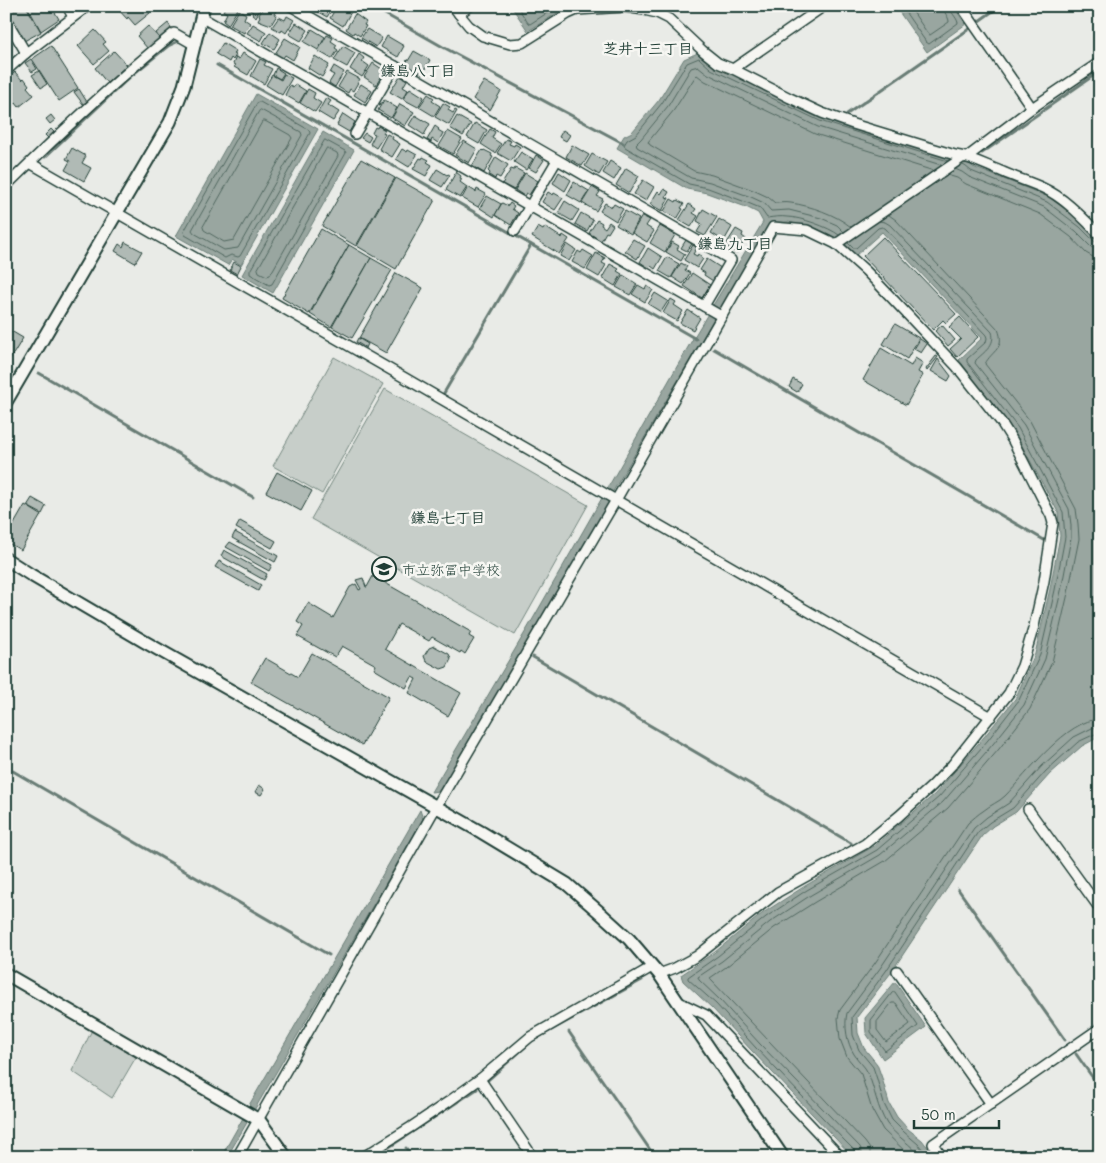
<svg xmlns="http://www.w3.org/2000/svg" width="1106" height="1163" font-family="Mali,'Klee One',sans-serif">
  <rect width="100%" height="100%" fill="#e9ebe7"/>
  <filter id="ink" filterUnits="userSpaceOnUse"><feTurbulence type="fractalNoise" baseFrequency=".02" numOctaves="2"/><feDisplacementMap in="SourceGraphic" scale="10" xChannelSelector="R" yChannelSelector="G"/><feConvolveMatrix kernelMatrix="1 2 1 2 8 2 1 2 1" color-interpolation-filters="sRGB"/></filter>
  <g filter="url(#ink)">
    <g fill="#c7cec9" stroke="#73867e">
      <path d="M334,357L383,384L322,494L273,466Z"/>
      <path d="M385,389L588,505L515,635L311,519Z"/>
      <path d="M92,1030L136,1057L112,1098L72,1071Z"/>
    </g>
    <g fill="#99a6a0" stroke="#687c75">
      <path d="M511,6H569L528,31Z"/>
      <path d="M895,6H953L966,24L927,52Z"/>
      <path d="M700,52L821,116L968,162L973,167L1049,197L1083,223L1100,240V738H1097L1082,746L1050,774L1016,812L993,826L982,836L890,974L857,1017L858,1033L864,1048L877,1064L882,1078L889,1103L897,1117L908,1129L922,1140L935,1157H853L752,1051L712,1008L683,981L681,975L715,952L763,913L805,886L874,846L935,794L984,737L1015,699L1035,654L1050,589L1060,536L1058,512L1014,431L959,360L982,338L882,232L855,256L831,235L817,229L788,222L770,223L612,493L608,505L464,753L439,791L431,792L530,624L691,342L763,222L758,213L746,207L707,193L687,189L617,148L624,136L632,132L659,100L684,59Z"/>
      <path d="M256,94L318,129L241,265L232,259L228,265L176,236Z"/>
      <path d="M323,132L354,150L273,293L242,275Z"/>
      <path d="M420,810L423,819L227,1157H221L243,1118L248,1107Z"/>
      <path d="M895,982L926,1027L883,1059L866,1033L865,1018Z"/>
    </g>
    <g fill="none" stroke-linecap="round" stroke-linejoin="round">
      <g stroke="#50675f" stroke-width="1">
        <path d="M517,6L528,23L530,24L558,6"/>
        <path d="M901,6L926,42L929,44L958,23C957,17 950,13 950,6"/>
        <path d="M909,6L928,34L930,35L949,22C949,16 943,13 943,6"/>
        <path d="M258,102H260L309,130L310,133L240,256L238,257L231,255L225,258L185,235L184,232Z"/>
        <path d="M261,110L301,132L302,135L238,248L224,250L194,233L192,230L259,111Z"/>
        <path d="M263,121H265L290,135L292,138L234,240L224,242L204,230L203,227Z"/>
        <path d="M325,140L345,151L346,153L272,284L269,285L250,274V271Z"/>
        <path d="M327,148L337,153L338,156L270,275L267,276L259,272L258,269Z"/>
        <path d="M962,165L965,166L971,171L1047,202L1080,227L1095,242L1100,243"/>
        <path d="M955,169L962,172L969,177L1044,207L1076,232L1091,247L1095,249L1100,250"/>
        <path d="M947,175L957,178L966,184L1040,214L1071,237L1086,253L1093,257H1100"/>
        <path d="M851,227C835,214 811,206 791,203C786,202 780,203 775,203L768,197L753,190L712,175L694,171L650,145L648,142L674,110L695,77L697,75L705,81L815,134L934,171"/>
        <path d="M844,232L837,225L821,218L789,210L771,211L764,203L751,197L710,182L691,178L637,147L636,144L641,139L668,106L691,68L698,66L708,74L818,127L941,165"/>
        <path d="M839,235C829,227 800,217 787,217C781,216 774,217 767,218L760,208L748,203L708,188L689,184L625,147L624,145L627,140L636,135L662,103L687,63L699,58L711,69L820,121L948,161"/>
        <path d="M848,243L853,248H856L878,228L882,227L885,228L986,335L987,338L986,342L967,359V362L1018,428L1063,512L1065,537L1055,590L1040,655L1019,700L988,740L939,797L877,850L807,890L766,917L718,956L688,977V979L716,1004L756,1048L844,1140L856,1152L857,1157"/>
        <path d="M895,992L918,1026L885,1051L871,1032V1020L892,993Z"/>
        <path d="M892,1003H896L910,1024L886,1042L877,1030V1022Z"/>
        <path d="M863,1157L862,1152L860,1147L760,1044L720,1000L699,980L698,977L722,961L770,922L811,895L880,855L943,802L993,744L1024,705L1045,659L1061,591L1071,538V525L1069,509L1024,425L975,363L976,360C984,352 996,345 992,332L890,225L885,222L879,221"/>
        <path d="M870,1157V1149L865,1142L711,980L710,978L726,967L774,928L815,902L885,861L948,808L999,749L1030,709L1052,662L1068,593L1079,539L1078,524L1076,509L1030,421L985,364C992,350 1006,349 998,329L896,220L889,215"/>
        <path d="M911,1157L883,1130L872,1110L861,1074L847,1057L840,1039L838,1018L840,1010L875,963L968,823C973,819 978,814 983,811C990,805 999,802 1005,796C1027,774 1067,719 1100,719"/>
        <path d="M921,1157C911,1144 897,1137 887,1124C877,1108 875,1090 868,1073C865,1066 858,1061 854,1054C847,1043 844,1026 847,1013L881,967L974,828L987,817L1009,803L1042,766L1074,737L1092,728L1100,727"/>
        <path d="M929,1157L918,1144L904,1132L892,1120L884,1104L877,1079L873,1067L859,1050L853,1035L852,1017L886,971L978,832L990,822L1013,808L1046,771L1078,742L1095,734L1100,733"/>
      </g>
      <g stroke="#687c75" stroke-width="3">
        <path d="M371,6L443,47L623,143"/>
        <path d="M979,21L1000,6"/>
        <path d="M217,65L696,339"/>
        <path d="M847,114L969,29"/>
        <path d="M982,153L1100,71"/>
        <path d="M45,157L132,75L168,46L179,41"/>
        <path d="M714,349L1044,540"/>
        <path d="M39,373L253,497"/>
        <path d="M444,393L531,245"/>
        <path d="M533,657L851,843L852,846"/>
        <path d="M6,767L329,955"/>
        <path d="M958,889L1065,1040"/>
        <path d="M569,1032L655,1157"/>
        <path d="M1076,1054L1100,1088"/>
        <path d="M488,1080L533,1040L642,980"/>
        <path d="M406,1148L412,1157"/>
        <path d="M374,1157L477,1089"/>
      </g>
    </g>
    <g fill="#b0bab5" stroke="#1f3d34">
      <path d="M6,6H26L41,32L24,41L6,9Z"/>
      <path d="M27,6H51L59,19L41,31Z"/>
      <path d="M119,6H144L150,13L135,25L128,17L127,19L117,8Z"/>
      <path d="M226,6H237L239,7L228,25L223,21L227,13L223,11Z"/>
      <path d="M262,6L256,17L252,14L253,12L245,7Z"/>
      <path d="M264,6L270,9L271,7L276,11L274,14L277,15L271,25L258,20L260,16L259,15Z"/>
      <path d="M315,6H334L327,17L313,9Z"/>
      <path d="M337,6H345L352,10L343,26L330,18Z"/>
      <path d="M239,10L246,14L244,19L250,23L244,33L230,25Z"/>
      <path d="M355,14L366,22L364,25L366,26L360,36L354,32L353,34L346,29Z"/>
      <path d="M287,16L294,20L286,33L282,30L281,32L272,27L279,17L285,20Z"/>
      <path d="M168,23L172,29L160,39L156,33Z"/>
      <path d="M296,23L308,30L301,41L289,34Z"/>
      <path d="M253,24L266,32L261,41L247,33Z"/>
      <path d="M148,26L160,39L148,49L137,36Z"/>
      <path d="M312,29L325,37L318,50L304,42Z"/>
      <path d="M367,29L382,38L376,47L361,38Z"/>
      <path d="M95,30L106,42L103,44L109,51L94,64L78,46Z"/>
      <path d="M270,32L280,39L274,49L263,43Z"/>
      <path d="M327,35L333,38L331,41L337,45L335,48L338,50L332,59L318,51Z"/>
      <path d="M387,36L404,46L398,57L381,47Z"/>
      <path d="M285,38L300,47L293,60L285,55L283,58L275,54Z"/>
      <path d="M223,43L236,51L234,54L236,55L233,60L231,58L229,62L216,54Z"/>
      <path d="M51,46L78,88L59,101L32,59Z"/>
      <path d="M343,46L355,53L347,67L334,60Z"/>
      <path d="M114,51L127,65L107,83L95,68Z"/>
      <path d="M414,51L430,60L425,69L422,68L419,73L405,64L407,60L408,61Z"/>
      <path d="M243,53L256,61L248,75L234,67L235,65L233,64L236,57L239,59Z"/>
      <path d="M359,54L364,58L362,61L369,66L362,77L350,69Z"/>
      <path d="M315,56L329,65L322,77L308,68Z"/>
      <path d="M31,59L37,69L32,72L25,63Z"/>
      <path d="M260,59L266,62L264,65L272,69L264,84L251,76Z"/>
      <path d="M373,63L385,71L376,85L364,77Z"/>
      <path d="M334,66L344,72L335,87L329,83L334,75L330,73Z"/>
      <path d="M276,68L284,73L280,79L273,75Z"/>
      <path d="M39,71L47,84L41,88L32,75Z"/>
      <path d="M15,72L22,80L24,78L29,85L27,87L34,95L19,107L16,103L9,109L6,106V80Z"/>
      <path d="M347,72L360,79L353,91L350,89L348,93L338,87Z"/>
      <path d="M284,74L292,78L282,95L266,85L272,75L281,80Z"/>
      <path d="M400,76L407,80L403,87L408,90L402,99L390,92Z"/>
      <path d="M484,81L501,91L490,110L473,99Z"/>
      <path d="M295,84L306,91L299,103L285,95L290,85L293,87Z"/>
      <path d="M361,84L372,91L365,102L354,95Z"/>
      <path d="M410,88L424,97L418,107L403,99Z"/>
      <path d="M79,89L87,102L83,104L74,92Z"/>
      <path d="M308,89L315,93L313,98L321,103L315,112L300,103Z"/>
      <path d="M428,94L434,98L432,101L440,106L434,116L419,107Z"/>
      <path d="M326,98L331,101L328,105L339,112L333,121L318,112Z"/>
      <path d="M384,100L397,108L391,118L378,110Z"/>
      <path d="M443,103L450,107L448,110L453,113L455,110L457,111L449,125L435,117Z"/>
      <path d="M400,104L414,112L405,126L392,118Z"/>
      <path d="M343,114L355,122L349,132L337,125Z"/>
      <path d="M51,115L55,120L50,124L46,119Z"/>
      <path d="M415,115L430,124L424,135L409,125Z"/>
      <path d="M457,116L471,124L463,136L450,128Z"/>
      <path d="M6,118L14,127L6,134Z"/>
      <path d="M475,123L487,130L479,144L467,137Z"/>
      <path d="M378,126L385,130L383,133L385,134L376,148L370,144L375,134L372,133L375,127L377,128Z"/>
      <path d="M435,126L439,129L438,130L443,133L438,143L432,139L431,142L427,140Z"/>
      <path d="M51,129L55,133L49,139L45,135Z"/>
      <path d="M490,129L495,132L492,138L501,144L495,153L481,144Z"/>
      <path d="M563,130L570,135L566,141L559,137Z"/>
      <path d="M448,131L462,139L453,154L439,146Z"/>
      <path d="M365,133L371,137L368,142L361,138Z"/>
      <path d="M387,134L393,137L392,139L400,144L392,157L379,149Z"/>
      <path d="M506,139L511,141L509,144L514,146L515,144L520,147L511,161L497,153Z"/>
      <path d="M464,141L477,149L469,163L455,155Z"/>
      <path d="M572,145L589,155L582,166L566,157Z"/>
      <path d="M72,148L86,156L82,163L91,168L84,181L65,170L70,161L66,159Z"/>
      <path d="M402,149L407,152L408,150L417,155L409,167L396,159Z"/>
      <path d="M482,150L483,151L484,150L492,154L491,156L493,157L484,173L472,166Z"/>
      <path d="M521,152L533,159L526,170L514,162Z"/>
      <path d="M592,154L607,162L599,175L585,166Z"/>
      <path d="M536,155L544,160L536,172L529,168Z"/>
      <path d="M423,157L429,160L427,162L432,165L426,176L413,169L420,158L422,159Z"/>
      <path d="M496,157L508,165L500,178L496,176L495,179L489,175L490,173L488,171Z"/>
      <path d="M361,159L395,178L356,246L322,226Z"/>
      <path d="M610,161L621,168L614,180L603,173Z"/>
      <path d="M515,168L524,173L514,190L502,184L511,169L514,170Z"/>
      <path d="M626,168L639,176L629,193L616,185Z"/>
      <path d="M437,169L447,175L448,174L450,175L442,187L430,180Z"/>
      <path d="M456,172L461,176L460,178L462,179L460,182L467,187L460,198L446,190Z"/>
      <path d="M559,172L571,180L565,191L553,183Z"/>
      <path d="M525,173L538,181L529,195L526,193L524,196L515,190Z"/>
      <path d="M396,178L435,200L396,269L357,246Z"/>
      <path d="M643,180L654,187L646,201L634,194Z"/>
      <path d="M574,182L589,191L581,203L567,195Z"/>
      <path d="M468,187L476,192L477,189L486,194L478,207L462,198Z"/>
      <path d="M592,187L600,192L597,196L603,199L596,211L582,203Z"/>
      <path d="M664,189L669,192L666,197L669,198L662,211L650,204L658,191L661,194Z"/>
      <path d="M548,192L553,195L554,193L563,198L555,210L542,202Z"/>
      <path d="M487,196L501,204L494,217L480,208Z"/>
      <path d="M671,199L676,202L677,200L684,204L681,208L683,209L677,219L664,211Z"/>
      <path d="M565,201L579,210L572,221L558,213Z"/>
      <path d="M502,203L508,206L510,203L514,206L512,209L518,213L511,225L495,215Z"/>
      <path d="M605,203L612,207L614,204L623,209L616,221L600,211Z"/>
      <path d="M689,204L696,209L693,213L698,216L691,227L679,220Z"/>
      <path d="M703,209L717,217L705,236L697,232L702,224L697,221Z"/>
      <path d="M625,211L639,219L631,234L616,225Z"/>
      <path d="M581,213L593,220L587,231L575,224Z"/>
      <path d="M642,216L650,220L646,226L654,231L647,242L632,233Z"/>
      <path d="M719,219L732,227L724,241L711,233Z"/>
      <path d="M597,220L602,223L601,225L605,228L609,222L613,225L608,233L606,232L601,241L589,233Z"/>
      <path d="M660,226L675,235L665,252L650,243Z"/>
      <path d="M538,227L543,230L545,227L562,238L563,235L569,239L559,254L532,237Z"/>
      <path d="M321,229L349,245L309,314L282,298Z"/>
      <path d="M736,229L743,233L742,236L746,239L737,253L725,246Z"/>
      <path d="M883,237L956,314L946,323L943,320L933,330L863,256Z"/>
      <path d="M633,239L645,246L637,259L625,251Z"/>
      <path d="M686,240L692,244L687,251L681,248Z"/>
      <path d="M125,242L142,251L135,263L115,251L119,244L123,247Z"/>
      <path d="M672,242L679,246L677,249L685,254L681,261L666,252Z"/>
      <path d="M567,244L576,250L569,261L560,256Z"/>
      <path d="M349,245L371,258L331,327L310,314Z"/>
      <path d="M693,245L697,248L693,254L697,256L698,254L702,256L701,258L703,259L697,268L684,260Z"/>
      <path d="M648,248L662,257L655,269L651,266L649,268L640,262Z"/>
      <path d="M583,250L593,256L585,269L572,262L578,251L581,253Z"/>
      <path d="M596,253L605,258L602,263L606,265L599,277L587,270Z"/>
      <path d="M667,257L679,264L671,278L659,271Z"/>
      <path d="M371,258L392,270L352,338L332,327Z"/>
      <path d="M707,259L721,268L713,281L704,275L705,273L700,270Z"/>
      <path d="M234,262L241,266L237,274L230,270Z"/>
      <path d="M681,263L687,266L685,270L690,273L683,284L672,277Z"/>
      <path d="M610,264L619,269L617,271L622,274L615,286L602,278Z"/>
      <path d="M396,273L423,288L386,353L359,338Z"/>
      <path d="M692,273L710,285L702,298L684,286Z"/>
      <path d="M623,275L637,284L630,295L616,287Z"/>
      <path d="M638,285L645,289L647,286L653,290L645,302L632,294Z"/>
      <path d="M655,293L668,301L661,312L648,304Z"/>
      <path d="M671,299L676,302L674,305L683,311L677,321L663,313Z"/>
      <path d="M688,310L700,318L693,330L680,323Z"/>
      <path d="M960,317L978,337L957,357L950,349L961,339L949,327Z"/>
      <path d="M895,324L919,338L907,359L883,344Z"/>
      <path d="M942,325L955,340L948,346L935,331Z"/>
      <path d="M6,328L23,338L6,366Z"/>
      <path d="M358,338L368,344L366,348L356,342Z"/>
      <path d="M920,339L927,344L921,353L914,349Z"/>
      <path d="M881,348L911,366L915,358L923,363L918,372L923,375L906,405L863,380Z"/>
      <path d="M936,356L938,357L927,371L926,369Z"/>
      <path d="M938,359L951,376L948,381L931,371Z"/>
      <path d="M793,379L802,384L797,392L789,387Z"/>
      <path d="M277,472L312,491L301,511L266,492Z"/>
      <path d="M32,498L46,506L42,514L27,506Z"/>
      <path d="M25,505L41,515L21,550L6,542V538Z"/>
      <path d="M240,521L276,541L272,548L236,528Z"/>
      <path d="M235,532L278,556L275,562L232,538Z"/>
      <path d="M230,542L272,565L269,571L226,547Z"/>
      <path d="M224,550L267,574L264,580L221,556Z"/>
      <path d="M219,561L261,585L258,591L215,567Z"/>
      <path d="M373,576L471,632L469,636L474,639L465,654L461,651L460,653L432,637L429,641L399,624L385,649L461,693L448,716L409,693L416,679L412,677L406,688L374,669L376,665L342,646L335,657L297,636L303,626L297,622L308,603L333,618L350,587L356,584L359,590L361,589L356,580L363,578L366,587H367Z"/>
      <path d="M434,646L449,654L451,659L447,667L441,669L426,661L424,656L429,648Z"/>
      <path d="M312,653L389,697L362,745L251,682L265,658L298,677Z"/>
      <path d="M259,785L265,789L261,795L255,792Z"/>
    </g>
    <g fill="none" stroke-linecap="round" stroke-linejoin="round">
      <defs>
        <g id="minor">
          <path d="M67,6L73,17"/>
          <path d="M291,6L731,260L704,306"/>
          <path d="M453,6L459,14L470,6"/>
          <path d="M961,6L1032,108"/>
          <path d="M459,14L469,26L483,36L510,44L522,43L568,14L577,10L625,7L644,10L657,13L669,19L703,51L718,63L733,69L790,98L822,113L853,124L955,155C972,157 987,166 1003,172C1016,178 1030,182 1043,188C1065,198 1083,218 1100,235"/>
          <path d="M201,17L721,316"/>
          <path d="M6,19L26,53"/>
          <path d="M733,69L824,6"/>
          <path d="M6,71L26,53L88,6"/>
          <path d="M355,134L395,66"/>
          <path d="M30,163L405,378L991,717"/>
          <path d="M6,186C60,133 115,81 174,33L195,45"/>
          <path d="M515,231L557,160"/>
          <path d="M836,244L962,158L967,157L1032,108L1100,62"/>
          <path d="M1028,809L1100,909"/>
          <path d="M897,971L991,1104"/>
          <path d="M677,1001L706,1015L841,1157"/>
          <path d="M480,1079L533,1157"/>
          <path d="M237,1157L436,807L616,500L773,227L807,230L836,244L866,271L888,294L957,367L1001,422L1013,441L1051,516L1053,523L1044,581L1034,626L1022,666L1009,693L952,765L932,786L899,816L865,844L778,892L697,956L675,968L659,974"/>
          <path d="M363,1157L411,1127L448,1102L480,1079L530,1037L652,967"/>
          <path d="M942,1157L933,1144L1100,1028"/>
        </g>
        <g id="tertiary">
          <path d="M6,402L170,122L184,86L204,6"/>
          <path d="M6,559L31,575L145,642L481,832L567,884L598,911L629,939L659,974L783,1157"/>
          <path d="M6,974L259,1120L286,1157"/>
        </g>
      </defs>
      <use href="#minor" stroke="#1f3d34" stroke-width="12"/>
      <use href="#tertiary" stroke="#1f3d34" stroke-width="15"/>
      <use href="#minor" stroke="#f6f6f2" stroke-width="9"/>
      <use href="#tertiary" stroke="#f6f6f2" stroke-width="11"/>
    </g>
  </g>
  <defs>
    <symbol id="school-ring" viewBox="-11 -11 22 22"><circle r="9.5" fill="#f6f6f2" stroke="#1f3d34" stroke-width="1.5"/><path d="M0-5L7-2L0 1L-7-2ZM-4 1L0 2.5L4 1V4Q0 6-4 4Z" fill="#1f3d34"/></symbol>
  </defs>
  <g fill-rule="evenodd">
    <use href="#school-ring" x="370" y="555" width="28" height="28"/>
  </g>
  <g text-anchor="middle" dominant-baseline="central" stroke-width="5" stroke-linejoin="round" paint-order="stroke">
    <g font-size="14" fill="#1f3d34" stroke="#f6f6f2" text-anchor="start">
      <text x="402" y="569">市立弥冨中学校</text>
    </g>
    <g font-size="15" font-weight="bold" fill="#1f3d34" stroke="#f6f6f2">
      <text x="648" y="48">芝井十三丁目</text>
      <text x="418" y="70">鎌島八丁目</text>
      <text x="735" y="243">鎌島九丁目</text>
      <text x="448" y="517">鎌島七丁目</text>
    </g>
  </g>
  <rect width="1106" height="1163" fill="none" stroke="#f6f6f2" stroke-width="25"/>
  <rect x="12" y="12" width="1081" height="1138" fill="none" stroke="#1f3d34" stroke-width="2" filter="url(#ink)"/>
  <path d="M914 1120v8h85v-8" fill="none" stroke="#1f3d34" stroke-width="2.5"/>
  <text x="921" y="1120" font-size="15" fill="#1f3d34" stroke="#f6f6f2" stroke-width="4" paint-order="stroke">50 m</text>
</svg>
